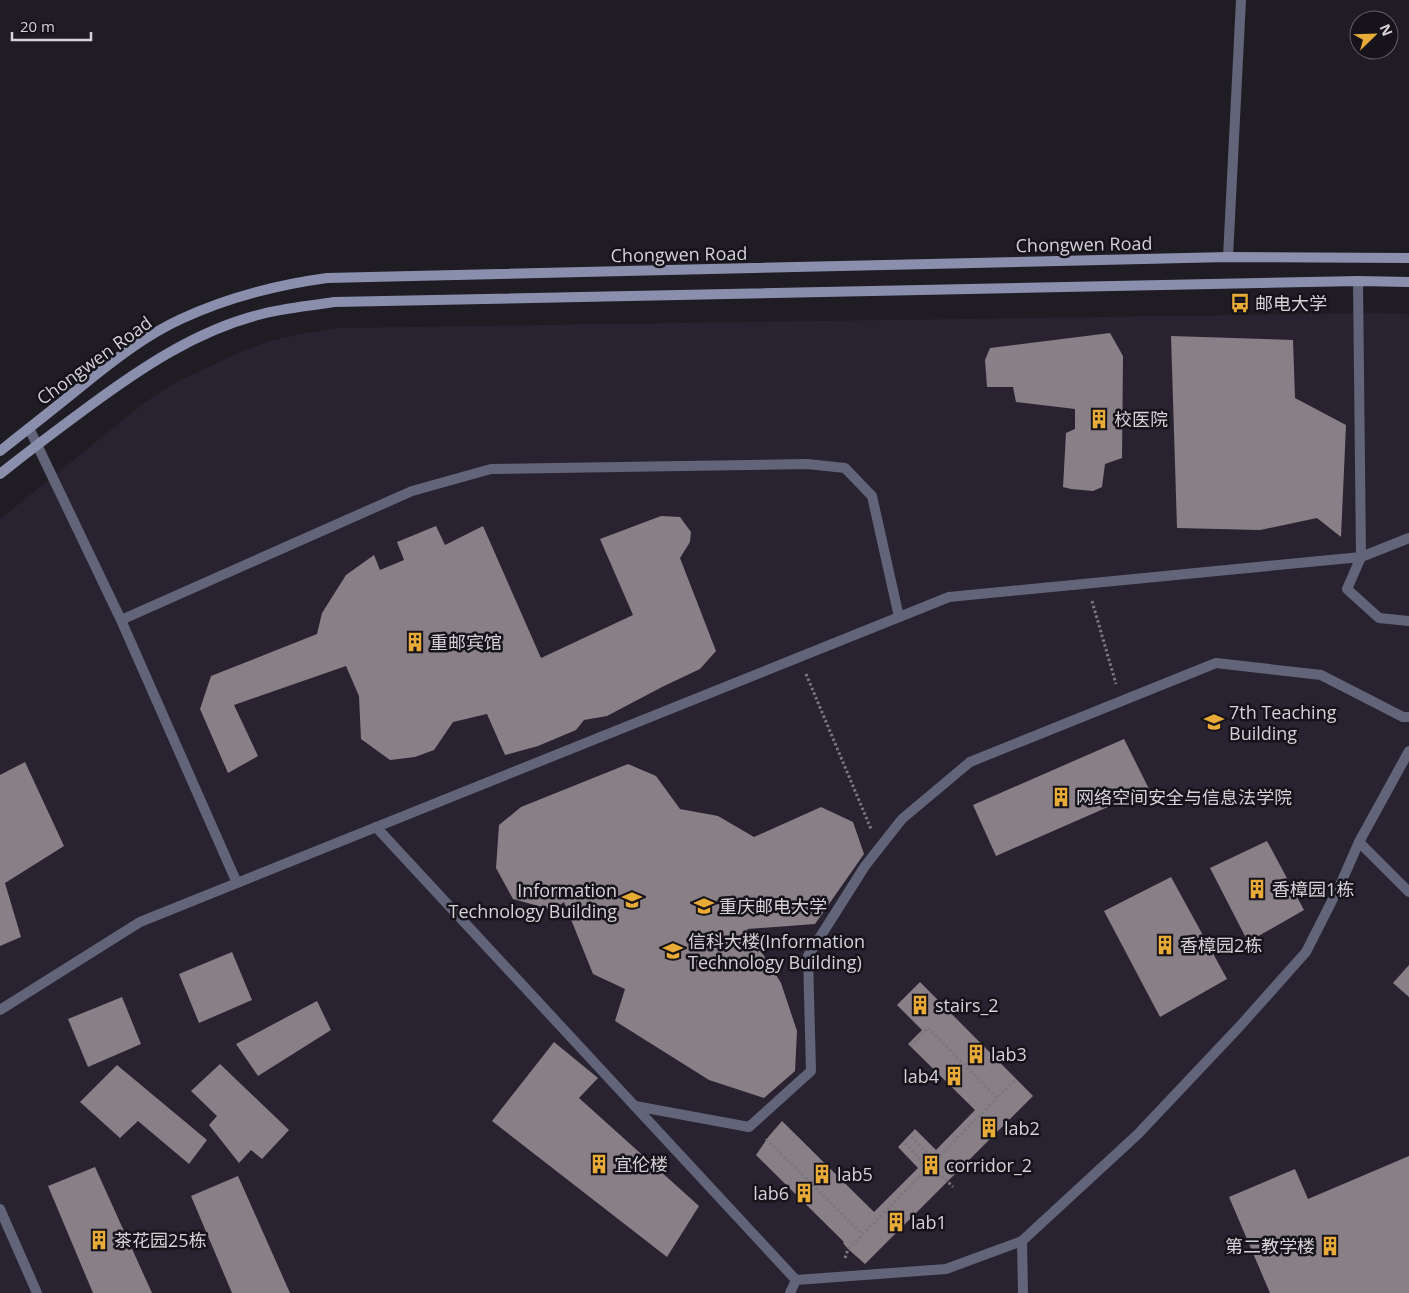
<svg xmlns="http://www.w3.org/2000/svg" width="1409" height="1293" font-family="'Open Sans','Noto Sans SC',sans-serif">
  <rect width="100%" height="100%" fill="#1f1c24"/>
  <path fill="#292331" d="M1371,313L1409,314V1293H0V519L144,403L173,384L240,352L273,340L305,333L340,328Z"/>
  <g fill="#897f87">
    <path d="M1110,333L1123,356L1122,458L1105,464L1102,487L1093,491L1071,489L1063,487L1066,433L1075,429V409L1016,402L1013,387H987L985,360L990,348Z"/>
    <path d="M1171,336L1293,340L1295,398L1346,425L1341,537L1317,518L1260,530L1177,528Z"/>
    <path d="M661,516L680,517L691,532L690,542L680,558L716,651L700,669L662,687L607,716L584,720L576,730L538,746L505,755L487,714L453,722L434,750L415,757L390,760L361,739L359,696L346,666L234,705L258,756L228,773L200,709L211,676L317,634L322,613L346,575L374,555L380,570L404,560L397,542L436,526L445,545L483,526L541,658L633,615L600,539Z"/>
    <path d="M1124,739L1149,789L996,856L973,805Z"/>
    <path d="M25,762L64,846L5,883L21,937L0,946V775Z"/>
    <path d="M628,764L656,776L680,809L718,816L754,837L821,807L853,822L864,854L815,924L747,929L781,983L797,1031L795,1071L764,1098L709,1080L615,1021L625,989L593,974L564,902L553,910L513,899L496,868L499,825L521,807Z"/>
    <path d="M1267,841L1304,910L1248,942L1210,868Z"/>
    <path d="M1171,877L1227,979L1160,1017L1104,911Z"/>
    <path d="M232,952L252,1000L199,1023L179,974Z"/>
    <path d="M1409,965V997L1393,983Z"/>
    <path d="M920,982L1033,1096L865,1264L848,1249L843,1243L844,1242L756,1155L769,1136L782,1121L874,1212L918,1168L898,1147L915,1129L936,1150L975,1110L908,1044L922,1030L897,1005Z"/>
    <path d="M122,997L141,1044L88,1067L68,1019Z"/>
    <path d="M317,1001L331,1030L258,1076L236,1044Z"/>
    <path d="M554,1042L598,1078L579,1098L699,1206L667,1257L492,1121Z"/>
    <path d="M220,1064L289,1130L262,1159L251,1150L239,1163L209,1125L217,1116L191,1091Z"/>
    <path d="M117,1065L207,1140L189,1164L138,1121L120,1138L80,1102Z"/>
    <path d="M1409,1156V1293H1270L1229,1197L1295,1169L1308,1199Z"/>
    <path d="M95,1167L152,1293H93L48,1186Z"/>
    <path d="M238,1176L290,1293H232L191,1196Z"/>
  </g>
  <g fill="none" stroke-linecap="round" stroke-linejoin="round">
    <g stroke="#7a777e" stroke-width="3" stroke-dasharray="2.5 2.5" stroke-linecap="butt">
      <path d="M1092,601L1116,684"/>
      <path d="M806,674L871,829"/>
      <path d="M911,1046L928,1028L997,1098L1016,1079"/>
      <path d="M911,1137L935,1161"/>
      <path d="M766,1139L862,1234"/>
      <path d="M905,1143L928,1168"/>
      <path d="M931,1165L953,1187"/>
      <path d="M845,1258L848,1249L997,1098"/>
    </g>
    <g stroke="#626579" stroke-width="10">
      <path d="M1358,281L1361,557L1347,589L1379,618L1409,621"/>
      <path d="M121,620L412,491L491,469L807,464L845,468L872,496L899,617"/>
      <path d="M376,827L796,1280"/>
      <path d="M1359,842L1409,892"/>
      <path d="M635,1106L749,1127L811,1071L808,956L865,866L902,819L970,762L1216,663L1321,675L1403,717H1409"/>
      <path d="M1022,1241L1023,1293"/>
      <path d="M796,1280L946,1269L1022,1241L1138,1134L1240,1026L1306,952L1341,883L1359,842L1409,751"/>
      <path d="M790,1293L796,1280"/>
    </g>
    <g stroke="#626579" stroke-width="10">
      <path d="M1228,257L1241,0"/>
      <path d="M29,428L121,620L237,883"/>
      <path d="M0,1010L140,922L949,597L1361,557L1409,538"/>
      <path d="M0,1209L37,1293"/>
    </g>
    <g stroke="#8a8fae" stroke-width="10">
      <path d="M0,451C28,429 56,407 83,385C114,360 146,335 181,319C228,297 276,285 327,278L1228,257L1409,258"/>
      <path d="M0,474C29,451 58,429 88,407C141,368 197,330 262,314C285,308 310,306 334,302L1358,281L1409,282"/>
    </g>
  </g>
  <defs>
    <symbol id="bus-bare" viewBox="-9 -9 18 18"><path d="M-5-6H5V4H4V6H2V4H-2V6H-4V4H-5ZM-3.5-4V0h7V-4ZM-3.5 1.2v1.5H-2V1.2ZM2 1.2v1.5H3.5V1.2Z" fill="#e8ab37" stroke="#16131a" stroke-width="2.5" paint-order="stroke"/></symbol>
    <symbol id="building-bare" viewBox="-9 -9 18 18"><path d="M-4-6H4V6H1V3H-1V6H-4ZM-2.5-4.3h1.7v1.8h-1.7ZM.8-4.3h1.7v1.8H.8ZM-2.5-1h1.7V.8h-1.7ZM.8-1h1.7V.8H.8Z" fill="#e8ab37" stroke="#16131a" stroke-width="2.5" paint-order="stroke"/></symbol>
    <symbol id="school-bare" viewBox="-9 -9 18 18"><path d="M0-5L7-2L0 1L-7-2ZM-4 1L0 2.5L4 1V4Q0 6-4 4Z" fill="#e8ab37" stroke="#16131a" stroke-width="2.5" paint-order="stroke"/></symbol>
    <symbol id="university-bare" viewBox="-9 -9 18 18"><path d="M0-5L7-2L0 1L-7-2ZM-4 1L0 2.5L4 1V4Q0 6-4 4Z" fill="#e8ab37" stroke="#16131a" stroke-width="2.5" paint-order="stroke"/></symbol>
  </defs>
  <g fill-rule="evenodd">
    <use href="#bus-bare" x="1226" y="289" width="28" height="28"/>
    <use href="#building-bare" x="1085" y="405" width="28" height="28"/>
    <use href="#building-bare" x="401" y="628" width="28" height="28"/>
    <use href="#school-bare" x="1200" y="708" width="28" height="28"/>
    <use href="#building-bare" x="1047" y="783" width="28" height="28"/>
    <use href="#building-bare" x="1243" y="875" width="28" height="28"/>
    <use href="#school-bare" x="618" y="886" width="28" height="28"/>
    <use href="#university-bare" x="690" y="892" width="28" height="28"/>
    <use href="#building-bare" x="1151" y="931" width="28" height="28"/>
    <use href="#school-bare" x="659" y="937" width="28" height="28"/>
    <use href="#building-bare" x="906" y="991" width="28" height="28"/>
    <use href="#building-bare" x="962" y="1040" width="28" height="28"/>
    <use href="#building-bare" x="940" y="1062" width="28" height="28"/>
    <use href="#building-bare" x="975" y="1114" width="28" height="28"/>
    <use href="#building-bare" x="585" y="1150" width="28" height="28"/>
    <use href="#building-bare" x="917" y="1151" width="28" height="28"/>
    <use href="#building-bare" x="808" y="1160" width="28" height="28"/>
    <use href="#building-bare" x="790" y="1179" width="28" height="28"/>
    <use href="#building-bare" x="882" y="1208" width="28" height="28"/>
    <use href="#building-bare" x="85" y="1226" width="28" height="28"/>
    <use href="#building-bare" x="1316" y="1232" width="28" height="28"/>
  </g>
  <g text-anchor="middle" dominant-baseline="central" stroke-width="5" stroke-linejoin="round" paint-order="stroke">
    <g font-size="18" fill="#d5d2d8" stroke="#16131a">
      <text transform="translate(1084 244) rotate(-1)">Chongwen Road</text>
      <text transform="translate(679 254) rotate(-1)">Chongwen Road</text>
      <text transform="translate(94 360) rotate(-36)">Chongwen Road</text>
    </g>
    <g font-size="18" fill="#d5d2d8" stroke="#16131a" text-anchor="start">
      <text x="1255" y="303">邮电大学</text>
      <text x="1114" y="419">校医院</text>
      <text x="430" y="642">重邮宾馆</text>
      <text x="1229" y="712">7th Teaching<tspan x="1229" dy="21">Building</tspan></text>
      <text x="1076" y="797">网络空间安全与信息法学院</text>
      <text x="1272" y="889">香樟园1栋</text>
      <text x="617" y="890" text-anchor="end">Information<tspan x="617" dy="21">Technology Building</tspan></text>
      <text x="719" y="906">重庆邮电大学</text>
      <text x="688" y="941">信科大楼(Information<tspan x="688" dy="21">Technology Building)</tspan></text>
      <text x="1180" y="945">香樟园2栋</text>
      <text x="935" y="1005">stairs_2</text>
      <text x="991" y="1054">lab3</text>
      <text x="939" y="1076" text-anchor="end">lab4</text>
      <text x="1004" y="1128">lab2</text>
      <text x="614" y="1164">宜伦楼</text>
      <text x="946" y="1165">corridor_2</text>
      <text x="837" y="1174">lab5</text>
      <text x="789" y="1193" text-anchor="end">lab6</text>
      <text x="911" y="1222">lab1</text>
      <text x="114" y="1240">茶花园25栋</text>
      <text x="1315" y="1246" text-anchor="end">第二教学楼</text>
    </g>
  </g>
  <g transform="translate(1374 35) rotate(67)"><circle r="24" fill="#16131a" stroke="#625f66"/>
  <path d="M0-4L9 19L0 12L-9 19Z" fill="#e8ab37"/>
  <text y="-8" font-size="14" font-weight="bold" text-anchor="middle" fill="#d5d2d8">N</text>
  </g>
  <path d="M12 32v8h79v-8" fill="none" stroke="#d5d2d8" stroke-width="2.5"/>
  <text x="20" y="32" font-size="15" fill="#d5d2d8" stroke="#16131a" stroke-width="4" paint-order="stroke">20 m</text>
</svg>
